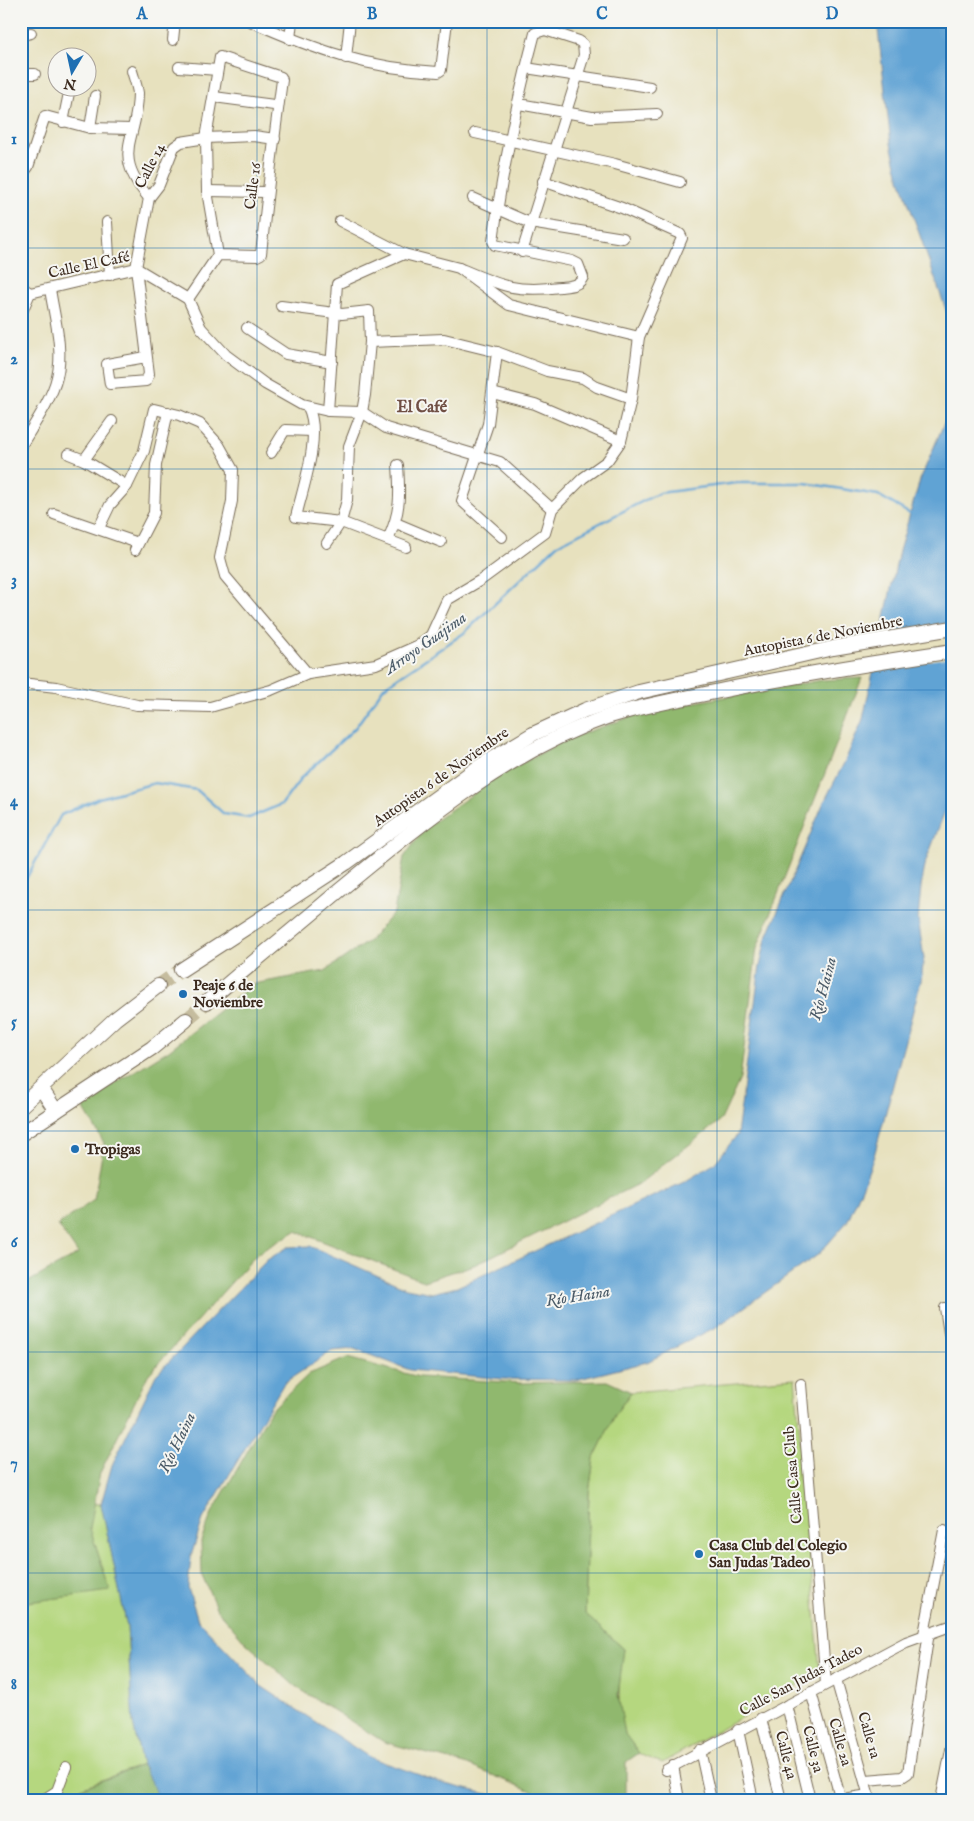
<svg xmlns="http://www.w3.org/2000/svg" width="974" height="1821" font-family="'IM FELL English',serif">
  <rect width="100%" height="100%" fill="#f6f6f2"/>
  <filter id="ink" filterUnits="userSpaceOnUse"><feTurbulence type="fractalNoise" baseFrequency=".02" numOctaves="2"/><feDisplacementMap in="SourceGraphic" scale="10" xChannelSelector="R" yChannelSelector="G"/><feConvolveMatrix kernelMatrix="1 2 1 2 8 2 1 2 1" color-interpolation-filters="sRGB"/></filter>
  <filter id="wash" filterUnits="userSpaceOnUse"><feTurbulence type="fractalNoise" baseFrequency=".0096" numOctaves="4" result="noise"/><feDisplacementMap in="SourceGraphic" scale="20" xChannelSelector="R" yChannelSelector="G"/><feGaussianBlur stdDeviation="1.12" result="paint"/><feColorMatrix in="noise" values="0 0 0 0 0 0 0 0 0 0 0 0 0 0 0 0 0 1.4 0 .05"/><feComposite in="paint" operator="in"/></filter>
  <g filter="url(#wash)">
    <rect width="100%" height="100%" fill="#e7e1be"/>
    <g fill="#b5d77f" stroke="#78804e">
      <path d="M795,1378L820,1672L662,1763C655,1760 646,1758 640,1754C611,1734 619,1678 624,1649L585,1615L589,1493L594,1458L616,1413L631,1392Z"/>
      <path d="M21,1501L101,1504L127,1627L133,1723L142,1765L48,1800H21Z"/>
    </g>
    <g fill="#90b86e" stroke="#667146">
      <path d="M862,678L757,948L740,1079L721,1120L640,1183L474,1265L424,1281L296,1231L258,1253L148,1375L100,1473L90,1528L110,1591L21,1603V1286L78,1254L58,1225L94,1200L104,1143L81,1104L169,1050L253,984L325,971L370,940L394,912L404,857L425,828L498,776L567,739L650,710L823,680Z"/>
      <path d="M347,1358L419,1377L521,1383L607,1381L631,1392L616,1413L594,1458L589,1493L585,1614L624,1649L618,1695L625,1734L639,1753L626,1762V1800H554L465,1764L384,1742L295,1686L247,1644L217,1610L202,1575L201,1541L212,1513L271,1410L309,1374Z"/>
      <path d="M142,1765L161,1800H51Z"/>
    </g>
    <g fill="#60a3d4" stroke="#4e6679">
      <path d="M877,21H953V330L898,173L891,144Z"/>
      <path d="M953,402V790L926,861L921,887L918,919L924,958L921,981L874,1156L864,1183L847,1222L819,1254L718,1326L647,1362L575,1380L503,1379L410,1370L354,1349L332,1351L284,1383L203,1519L191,1556L188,1588L198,1620L261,1686L369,1757L445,1784L513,1800H160L142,1765L133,1723L127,1627L101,1504L112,1465L156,1375L267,1260L288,1247L310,1246L406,1288L432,1293L457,1287L684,1182L714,1164L737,1135L760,966L766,939L823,804L845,761L863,719L899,551L920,480Z"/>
    </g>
    <path fill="#e7e1be" d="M953,623V657L870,669L878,634Z"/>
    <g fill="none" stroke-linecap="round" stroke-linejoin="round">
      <path stroke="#60a3d4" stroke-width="2.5" d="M21,888L61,815L99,798L155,783L197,790L224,814L249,818L282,804L302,777L355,728L384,687L464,633L557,545L659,493L737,483H805L878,495L910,514"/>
    </g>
  </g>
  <g filter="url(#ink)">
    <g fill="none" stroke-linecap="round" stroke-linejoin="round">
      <g stroke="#c5bc9e" stroke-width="14" stroke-dasharray="14 7" stroke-linecap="butt">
        <path d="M158,986L181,970"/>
        <path d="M186,1020L207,1002"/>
      </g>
      <defs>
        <g id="minor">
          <path d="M250,21C316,50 365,68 438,72L441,70L447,21"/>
          <path d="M21,35L31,33"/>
          <path d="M290,39L292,21"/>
          <path d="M173,40L175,21"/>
          <path d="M346,58L350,21"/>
          <path d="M179,67L217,70"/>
          <path d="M526,68L650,87"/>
          <path d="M132,71C134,78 137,86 138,93C138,141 110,152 149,198"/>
          <path d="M21,74H35"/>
          <path d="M214,97L274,105"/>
          <path d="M519,104L592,117L657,114"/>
          <path d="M63,122L70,88"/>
          <path d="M90,128L95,96"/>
          <path d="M475,133L615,164L680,182"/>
          <path d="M21,175L28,167L45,116L90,128L131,129"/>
          <path d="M207,191L266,192"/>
          <path d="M473,198L530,223L623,238"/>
          <path d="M340,221L404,254"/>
          <path d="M107,222L110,275"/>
          <path d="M459,268C499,285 515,293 560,287C569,286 579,286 583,277L578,264L572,261L495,245L493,241C502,171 517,101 535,33L545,30L579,41L583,44L584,55L522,252"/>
          <path d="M21,287L30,293"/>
          <path d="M30,293L136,268L188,299L201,328L226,355L265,384L302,405L328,411L362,412L386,428L500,462L552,509"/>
          <path d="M188,299L218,255L207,191L206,138L220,57L281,77L282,80C274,138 267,195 261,254L257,256L218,255"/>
          <path d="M281,306L342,314L369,311L370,342L365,395L362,412L349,446L347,500L341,522L327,543"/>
          <path d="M21,314L30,293"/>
          <path d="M247,328L286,354L332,362"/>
          <path d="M370,342L444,339L497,352L547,371L583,378L597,387L631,399"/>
          <path d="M497,352L488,424L462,501L502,537"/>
          <path d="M146,357L107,364L110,384L146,381L149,374L136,268L149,198L159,185L174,147L181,142L206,138L254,136L275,139"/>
          <path d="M492,393L535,404L621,441"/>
          <path d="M308,407C322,435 303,487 296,517L341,522L406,547"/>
          <path d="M328,411L337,284L404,254L459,268L509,305L639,337"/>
          <path d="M21,446C33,426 52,399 57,377C64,349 54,316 50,289"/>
          <path d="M271,453L285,430L312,431"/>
          <path d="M69,454L84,460L127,486"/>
          <path d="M84,460L112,421"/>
          <path d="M54,514L138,543"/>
          <path d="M396,523L441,542"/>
          <path d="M99,528L110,505L127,486L144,451L154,409L179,415L200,424L219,445L233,470L232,501L220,558L225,576L308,674"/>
          <path d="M388,539C401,512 400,494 398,465"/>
          <path d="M135,550L154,513L156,465L168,412"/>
          <path d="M21,683L56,687L137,705L210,707L271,690L308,674L376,664L419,645L431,635L447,600L481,580L545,533L552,509L583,478L607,461L621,441L631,399L639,337L682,238L680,234L622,208L543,181"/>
          <path d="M945,1308L949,1333L953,1343"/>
          <path d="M801,1384L826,1684"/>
          <path d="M924,1634L944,1530"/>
          <path d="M836,1679L870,1800"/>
          <path d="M811,1692L841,1800"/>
          <path d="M787,1705L810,1800"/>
          <path d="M761,1718L781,1800"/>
          <path d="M738,1730L753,1800"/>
          <path d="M700,1750L711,1800"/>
          <path d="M673,1765L679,1800"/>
          <path d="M666,1770L906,1642L953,1625"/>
          <path d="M866,1780L902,1777L908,1773L929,1632"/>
          <path d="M43,1800L57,1791L66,1767"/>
          <path d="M836,1800L869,1795"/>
          <path d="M941,1800L953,1740"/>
        </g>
        <g id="highway">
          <path d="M181,970L346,863L480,766L533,734L585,710L639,692L833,648L953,628"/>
          <path d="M207,1002C249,965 292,931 334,895C417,827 503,753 607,717C640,706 676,700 710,693C790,676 872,663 953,651"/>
          <path d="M41,1088L56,1111"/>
          <path d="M21,1106L115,1019L158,986"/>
          <path d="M21,1134L152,1048L186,1020"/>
        </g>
      </defs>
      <use href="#minor" stroke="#776a56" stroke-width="12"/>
      <use href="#highway" stroke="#776a56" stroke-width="16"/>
      <use href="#minor" stroke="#fff" stroke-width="10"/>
      <use href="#highway" stroke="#fff" stroke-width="14"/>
    </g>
  </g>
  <path fill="none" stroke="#1f6fb2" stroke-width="1" stroke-opacity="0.55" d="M257,21V1800M487,21V1800M717,21V1800M21,248H953M21,469H953M21,690H953M21,910H953M21,1131H953M21,1352H953M21,1573H953"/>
  <g fill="#1f6fb2" stroke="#f6f6f2" stroke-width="2">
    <circle cx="183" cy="994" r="5"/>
    <circle cx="75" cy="1149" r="5"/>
    <circle cx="699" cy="1554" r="5"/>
  </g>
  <g text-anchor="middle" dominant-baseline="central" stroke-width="4" stroke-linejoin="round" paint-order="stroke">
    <g font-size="15" fill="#3b2a1e" stroke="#f6f6f2">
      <text transform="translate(150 166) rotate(-63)">Calle 14</text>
      <text transform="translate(253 186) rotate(-82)">Calle 16</text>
      <text transform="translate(89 265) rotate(-12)">Calle El Café</text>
      <text transform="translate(823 636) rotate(-11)">Autopista 6 de Noviembre</text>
      <text transform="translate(441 777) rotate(-35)">Autopista 6 de Noviembre</text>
      <text transform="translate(793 1475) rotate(-95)">Calle Casa Club</text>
      <text transform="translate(801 1680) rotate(-28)">Calle San Judas Tadeo</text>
      <text transform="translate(869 1735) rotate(74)">Calle 1a</text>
      <text transform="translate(840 1742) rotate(74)">Calle 2a</text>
      <text transform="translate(813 1749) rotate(76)">Calle 3a</text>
      <text transform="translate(786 1755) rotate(76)">Calle 4a</text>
    </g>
    <g font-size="15" font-weight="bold" fill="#3b2a1e" stroke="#f6f6f2" text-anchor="start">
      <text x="193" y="985">Peaje 6 de<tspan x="193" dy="17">Noviembre</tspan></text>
      <text x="85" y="1149">Tropigas</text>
      <text x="709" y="1545">Casa Club del Colegio<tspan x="709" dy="17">San Judas Tadeo</tspan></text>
    </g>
    <g font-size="16" font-weight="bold" fill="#704f44" stroke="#f6f6f2">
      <text x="422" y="408">El Café</text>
    </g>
    <g font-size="16" font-style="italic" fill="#4a5a67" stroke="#f6f6f2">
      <text transform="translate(426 644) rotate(-35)">Arroyo Guajima</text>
      <text transform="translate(824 989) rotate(-75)">Río Haina</text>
      <text transform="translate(578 1297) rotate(-9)">Río Haina</text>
      <text transform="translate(178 1443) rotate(-64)">Río Haina</text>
    </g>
  </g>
  <rect width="974" height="1821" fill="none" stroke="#f6f6f2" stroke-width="55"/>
  <g transform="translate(72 72) rotate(189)"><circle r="24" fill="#f6f6f2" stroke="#aba49d"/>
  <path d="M0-4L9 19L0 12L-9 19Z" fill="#1f6fb2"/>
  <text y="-8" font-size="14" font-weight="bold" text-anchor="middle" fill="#3b2a1e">N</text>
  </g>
  <rect x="28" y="28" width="918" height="1766" fill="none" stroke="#1f6fb2" stroke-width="2"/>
  <g font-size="16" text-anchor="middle" font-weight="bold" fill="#1f6fb2">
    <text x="142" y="19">A</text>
    <text x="372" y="19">B</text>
    <text x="602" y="19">C</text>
    <text x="832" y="19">D</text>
    <text x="14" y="144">1</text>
    <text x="14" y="364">2</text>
    <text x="14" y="585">3</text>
    <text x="14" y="806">4</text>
    <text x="14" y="1027">5</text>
    <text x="14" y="1247">6</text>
    <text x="14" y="1468">7</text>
    <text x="14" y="1689">8</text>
  </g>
</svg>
